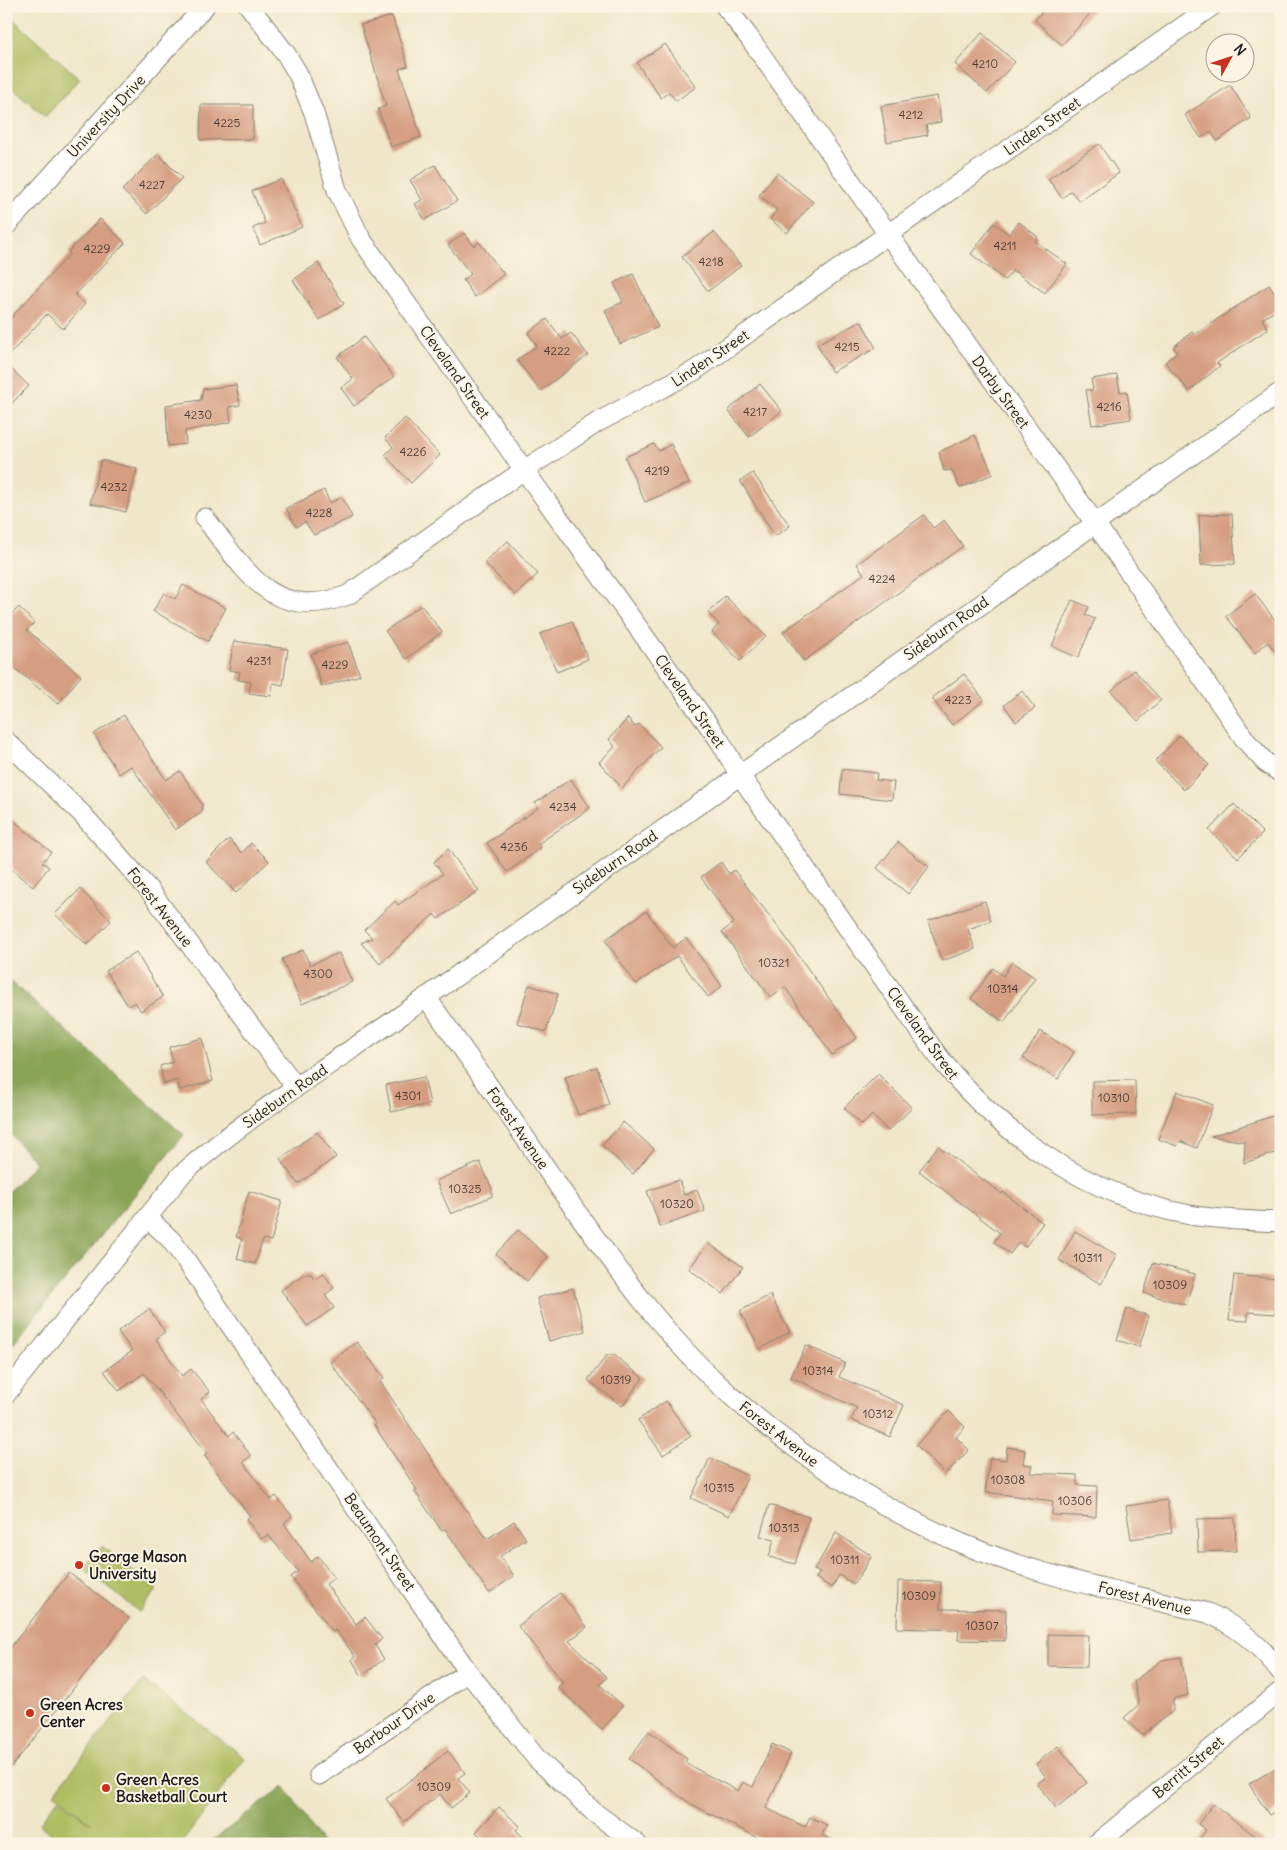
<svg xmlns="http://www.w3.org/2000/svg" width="1287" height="1850" font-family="Delius,sans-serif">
  <rect width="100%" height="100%" fill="#fcf5e5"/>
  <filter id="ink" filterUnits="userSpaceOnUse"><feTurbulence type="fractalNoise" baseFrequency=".02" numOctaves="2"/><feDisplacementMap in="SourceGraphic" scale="10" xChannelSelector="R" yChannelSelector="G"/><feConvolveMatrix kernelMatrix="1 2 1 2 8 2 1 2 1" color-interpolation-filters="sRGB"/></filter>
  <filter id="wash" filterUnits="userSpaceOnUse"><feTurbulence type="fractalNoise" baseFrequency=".0096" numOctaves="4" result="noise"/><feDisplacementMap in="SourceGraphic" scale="20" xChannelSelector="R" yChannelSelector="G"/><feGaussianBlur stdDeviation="1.12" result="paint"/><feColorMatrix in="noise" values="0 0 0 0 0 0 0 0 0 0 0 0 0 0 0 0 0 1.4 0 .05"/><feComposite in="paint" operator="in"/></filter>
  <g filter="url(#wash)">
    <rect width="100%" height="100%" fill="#f0e7ca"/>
    <g fill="#adbd60" stroke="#646c3e">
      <path d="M6,13L80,79L45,117L6,82Z"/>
      <path d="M102,1546L157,1590L139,1612L84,1568Z"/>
      <path d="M143,1680L245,1758L181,1844H63L39,1824L58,1799L92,1824L54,1793Z"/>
    </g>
    <g fill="#8aa456" stroke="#536039">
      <path d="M6,977L184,1135L6,1352V1194L36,1163L6,1129Z"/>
      <path d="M284,1786L323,1844H208Z"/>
    </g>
    <g id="blocks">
      <g fill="#d59d81">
        <path d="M1047,6H1097L1062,45L1035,20Z"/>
        <path d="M392,16L408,66L399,69L421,137L391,147L378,109L386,106L361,25Z"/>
        <path d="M982,33L1015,62L987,93L955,64Z"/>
        <path d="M665,44L696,87L676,101L669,92L661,98L637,63Z"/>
        <path d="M1230,85L1251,118L1217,141L1211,132L1201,138L1185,115Z"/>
        <path d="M937,96L941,122L926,125L928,135L887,142L881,106Z"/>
        <path d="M201,105H253V139L200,140Z"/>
        <path d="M1099,144L1119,173L1079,201L1071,191L1062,198L1048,179Z"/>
        <path d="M158,154L182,178L147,214L122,190Z"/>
        <path d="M435,165L457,201L425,220L415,204L422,200L410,180Z"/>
        <path d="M777,173L813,202L787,233L770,219L777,210L759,195Z"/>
        <path d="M281,179L302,227L260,245L253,228L265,223L252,191Z"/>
        <path d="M100,219L125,243L75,295L85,304L63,329L47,314L6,358V323L70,254L68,252Z"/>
        <path d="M1019,222L1038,237L1035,241L1067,264L1045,293L1013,270L1005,280L971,254L994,223L1009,234Z"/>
        <path d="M714,232L741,266L708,291L682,257Z"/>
        <path d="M464,233L474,246L479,242L504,274L475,297L463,280L471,274L448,245Z"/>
        <path d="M318,263L344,304L319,320L293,280Z"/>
        <path d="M633,274L658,327L620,344L605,310L623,302L614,283Z"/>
        <path d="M1269,285L1281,303V307L1262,319L1268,329L1217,363L1220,366L1189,391L1165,362L1177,352L1173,347L1192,332L1194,335Z"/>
        <path d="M547,319L562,339L571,333L588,355L540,391L517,360L537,346L528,333Z"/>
        <path d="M861,321L876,348L832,372L817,344Z"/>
        <path d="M364,337L394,377L354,406L341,388L353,379L337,357Z"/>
        <path d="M6,364L29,386L6,409Z"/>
        <path d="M1117,375L1120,392L1127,391L1131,419L1092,425L1086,390H1093L1091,379Z"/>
        <path d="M760,384L782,411L749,437L728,410Z"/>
        <path d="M236,385L240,405L229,407L231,422L185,431L186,444L168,446L166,405L201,400L203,389Z"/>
        <path d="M405,418L440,455L411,483L385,455L393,447L385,438Z"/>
        <path d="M975,435L993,474L960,488L952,470L944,471L939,452Z"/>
        <path d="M654,444L659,451L671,444L689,483L645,502L625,457Z"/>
        <path d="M101,460L137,469L126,512L90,503Z"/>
        <path d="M753,473L790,526L775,536L740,481Z"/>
        <path d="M324,490L330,503L342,497L352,517L314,535L305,522L296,527L286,508Z"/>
        <path d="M1232,514L1235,564L1201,565L1199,515Z"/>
        <path d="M924,515L933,528L944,520L963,546L804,661L783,632L864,574L857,564Z"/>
        <path d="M508,541L538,574L515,595L484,562Z"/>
        <path d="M183,585L226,608L208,641L153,611L164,593L175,599Z"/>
        <path d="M1255,594L1281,628V659L1268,642L1255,653L1226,616Z"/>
        <path d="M725,596L766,636L740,661L712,632L719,624L708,613Z"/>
        <path d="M1072,600L1089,607L1085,615L1095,619L1078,658L1052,646Z"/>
        <path d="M421,605L442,632L406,659L385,631Z"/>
        <path d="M19,607L34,623L27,630L81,676L58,704L6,661V613L10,616Z"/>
        <path d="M572,621L588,659L557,672L540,634Z"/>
        <path d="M234,641L288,649L283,685L273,683L271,696L249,693L251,682L238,680L240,672L229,670Z"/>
        <path d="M348,642L360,675L322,687L311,654Z"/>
        <path d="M1134,670L1161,700L1138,721L1111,691Z"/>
        <path d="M964,674L984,700L952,725L932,698Z"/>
        <path d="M1022,691L1035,708L1016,722L1004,705Z"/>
        <path d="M124,715L166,780L180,771L202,804V812L175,830L131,766L119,774L94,734Z"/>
        <path d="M628,718L635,727L639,724L661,747L622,788L599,762L615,747L609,739Z"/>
        <path d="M1180,736L1209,765L1184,790L1155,761Z"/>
        <path d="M842,769L877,773L876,780L894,782L892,800L840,794Z"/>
        <path d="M571,779L590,808L538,844L541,848L507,872L487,843L538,808L535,803Z"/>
        <path d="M1234,804L1263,833L1238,858L1209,830Z"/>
        <path d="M6,814L51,852L42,862L49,867L33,887L6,865Z"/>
        <path d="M229,839L242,853L251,843L269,861L236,893L206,862Z"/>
        <path d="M898,842L929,867L908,894L877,868Z"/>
        <path d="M448,849L479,891L438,919L434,914L380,964L361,943L372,938L364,930L395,901L398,905L443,874L434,862Z"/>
        <path d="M721,862L729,874L734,870L782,932L857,1038L832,1055L785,987L771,998L722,932L734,923L701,877Z"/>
        <path d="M80,889L111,921L87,945L55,914Z"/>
        <path d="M985,901L991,921L968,929L975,949L942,961L928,921Z"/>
        <path d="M646,911L673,948L686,938L722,986L708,997L677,956L636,984L605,940Z"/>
        <path d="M303,950L310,965L339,953L352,982L302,1004L282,959Z"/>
        <path d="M136,952L163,997L141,1011L135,1002L128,1006L106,971Z"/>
        <path d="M1012,962L1035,978L1004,1022L971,999L993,968L1003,976Z"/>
        <path d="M529,985L558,994L546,1032L517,1023Z"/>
        <path d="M1040,1031L1074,1052L1058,1079L1023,1058Z"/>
        <path d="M202,1038L213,1081L180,1090L177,1080L164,1084L160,1066L173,1062L169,1047Z"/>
        <path d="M597,1067L609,1105L578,1115L565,1077Z"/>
        <path d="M878,1074L912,1108L888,1131L872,1115L862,1125L844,1108Z"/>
        <path d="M424,1077L430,1104L391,1112L386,1085Z"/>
        <path d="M1135,1080L1136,1114L1092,1115V1081Z"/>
        <path d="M1177,1091L1213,1105L1197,1148L1180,1141L1177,1146L1158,1139Z"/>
        <path d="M1273,1116L1281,1139V1151L1244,1163L1245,1142L1211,1136Z"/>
        <path d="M623,1122L654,1149L633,1174L602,1146Z"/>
        <path d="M317,1132L336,1157L298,1184L280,1159Z"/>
        <path d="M938,1146L1002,1194L1003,1192L1043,1223L1025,1247L1019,1242L1010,1254L994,1242L1000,1233L919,1171Z"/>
        <path d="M480,1162L492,1189V1196L451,1214L436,1181Z"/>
        <path d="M679,1180L684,1195L697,1190L705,1211L660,1227L647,1191Z"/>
        <path d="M249,1191L282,1201L271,1241L263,1239L255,1264L237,1259L242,1239L236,1237Z"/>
        <path d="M518,1230L548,1257L527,1281L496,1254Z"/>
        <path d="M1075,1231L1117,1255L1101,1284L1059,1260Z"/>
        <path d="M708,1243L743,1267L723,1294L689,1269Z"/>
        <path d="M1153,1263L1195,1274L1186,1305L1144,1293Z"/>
        <path d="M323,1273L334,1288L325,1295L334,1308L307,1326L281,1290L304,1274H311L314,1279Z"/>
        <path d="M1234,1275L1278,1279L1275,1314L1248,1312V1321L1229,1320Z"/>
        <path d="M573,1288L585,1331L549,1341L537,1298Z"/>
        <path d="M770,1295L790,1332L760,1349L740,1311Z"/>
        <path d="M149,1309L165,1332L156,1339L182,1376L191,1369L210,1392L201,1399L229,1436L233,1432L251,1456L243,1462L271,1500L276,1496L292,1516L284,1523L311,1562L318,1556L334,1578L326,1584L356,1624L365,1617L382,1639L375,1645L384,1659L362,1676L352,1660L355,1656L335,1630L333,1632L291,1577L298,1571L268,1535L261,1539L246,1519L250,1516L204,1455L207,1453L144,1373L119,1391L104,1371L132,1351L118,1331Z"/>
        <path d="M1127,1309L1149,1316L1139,1347L1117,1340Z"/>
        <path d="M357,1342L384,1378L380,1381L450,1487L487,1539L514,1521L526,1539L500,1556L514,1576L489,1593L445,1529L442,1531L415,1492L417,1490L374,1425L376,1424L330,1362Z"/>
        <path d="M806,1345L845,1363L839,1377L904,1405L890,1437L851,1420L857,1408L791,1377Z"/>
        <path d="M607,1355H614L643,1378L622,1406L588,1380Z"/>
        <path d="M666,1401L691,1436L663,1455L638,1420Z"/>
        <path d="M949,1411L965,1427L956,1437L969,1450L945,1474L916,1445Z"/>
        <path d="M1007,1447L1025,1450L1023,1464L1032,1465L1030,1473L1077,1475V1485L1097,1486L1096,1517L1052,1515L1053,1501L985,1492L990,1458L1006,1460Z"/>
        <path d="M710,1458L748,1476L729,1516L691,1498Z"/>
        <path d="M1167,1500L1172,1533L1131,1539L1126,1506Z"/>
        <path d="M769,1505L809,1517L795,1564L769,1557L774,1540L760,1536Z"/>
        <path d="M1235,1518L1236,1551L1198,1552L1197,1519Z"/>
        <path d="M836,1533L872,1556L854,1584L839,1575L832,1588L816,1578L820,1572L814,1570Z"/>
        <path d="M69,1573L129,1618L6,1774V1653Z"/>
        <path d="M898,1581L941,1582L940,1609L1006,1610L1005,1641L958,1640L959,1630L897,1628Z"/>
        <path d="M560,1593L587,1627L569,1641L607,1677L600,1685L623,1706L602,1729L558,1687L563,1682L518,1626Z"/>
        <path d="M1048,1634L1088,1635L1087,1667L1048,1666Z"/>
        <path d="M1181,1657L1188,1695L1173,1699V1711L1142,1735L1124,1718L1139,1704L1134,1681L1162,1660Z"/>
        <path d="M649,1731L687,1759L685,1763L738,1791L743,1782L753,1787L772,1744L791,1753L766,1808L805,1827L810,1817L827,1825L822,1835L841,1844H770L691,1804L629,1759Z"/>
        <path d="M1058,1746L1087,1783L1056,1808L1037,1784L1046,1777L1036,1764Z"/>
        <path d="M448,1751L465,1773L458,1778L470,1793L451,1808L440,1794L404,1822L386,1799Z"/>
        <path d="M1281,1765V1808L1269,1815L1249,1784Z"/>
        <path d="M1213,1804L1237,1822L1266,1844H1196L1206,1830L1198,1824Z"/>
        <path d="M499,1807L520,1826L516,1830L530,1844H488L476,1832Z"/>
      </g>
    </g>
  </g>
  <g filter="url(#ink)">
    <use href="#blocks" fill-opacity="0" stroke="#868273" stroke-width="1"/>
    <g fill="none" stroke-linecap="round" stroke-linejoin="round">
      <defs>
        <g id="street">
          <path d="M249,6L286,54L298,74L314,113L337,190L361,239L524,470L720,741L739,774L935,1052C997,1133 1087,1196 1190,1215C1220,1220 1250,1221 1281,1222"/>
          <path d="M725,6L748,36L888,234L1095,523L1246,741L1265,762L1281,773"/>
          <path d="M6,226L205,6"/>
          <path d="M205,518C246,571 272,623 348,595L524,470L598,422L694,371L1212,6"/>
          <path d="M6,741L82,814L150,891L296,1087"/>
          <path d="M426,997C472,1062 518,1127 563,1193C613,1263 663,1335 728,1393C798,1456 877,1507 963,1544C1041,1577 1126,1593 1208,1613C1237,1626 1262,1647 1281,1672"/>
          <path d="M148,1218L171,1240L185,1259L468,1672L537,1759L595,1813L637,1844"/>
          <path d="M6,1394L182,1174C247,1117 322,1070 393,1021L1281,392"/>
          <path d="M319,1775L468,1672"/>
          <path d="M1096,1844L1281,1691"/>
        </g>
      </defs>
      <use href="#street" stroke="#868273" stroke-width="21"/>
      <use href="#street" stroke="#fff" stroke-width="19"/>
    </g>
  </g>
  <g fill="#c8321e" stroke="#fcf5e5" stroke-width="2">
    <circle cx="79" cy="1565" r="5"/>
    <circle cx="30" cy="1713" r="5"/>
    <circle cx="106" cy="1788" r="5"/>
  </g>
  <g text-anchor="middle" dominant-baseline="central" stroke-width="4" stroke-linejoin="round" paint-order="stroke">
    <g font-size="12" fill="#4a3c35">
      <text x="985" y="63">4210</text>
      <text x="911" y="114">4212</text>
      <text x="227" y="122">4225</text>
      <text x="152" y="184">4227</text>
      <text x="1005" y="245">4211</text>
      <text x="97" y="248">4229</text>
      <text x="711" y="261">4218</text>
      <text x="847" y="346">4215</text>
      <text x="557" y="350">4222</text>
      <text x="1109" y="406">4216</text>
      <text x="755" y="411">4217</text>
      <text x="198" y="414">4230</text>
      <text x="413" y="451">4226</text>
      <text x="657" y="470">4219</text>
      <text x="114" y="486">4232</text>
      <text x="319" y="512">4228</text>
      <text x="882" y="578">4224</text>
      <text x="259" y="660">4231</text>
      <text x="335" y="664">4229</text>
      <text x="958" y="699">4223</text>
      <text x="563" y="806">4234</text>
      <text x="514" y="846">4236</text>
      <text x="774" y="962">10321</text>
      <text x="318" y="973">4300</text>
      <text x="1003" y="988">10314</text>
      <text x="408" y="1095">4301</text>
      <text x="1114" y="1097">10310</text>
      <text x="465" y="1188">10325</text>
      <text x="677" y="1203">10320</text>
      <text x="1088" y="1257">10311</text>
      <text x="1170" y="1284">10309</text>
      <text x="818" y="1370">10314</text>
      <text x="616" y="1379">10319</text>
      <text x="878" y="1413">10312</text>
      <text x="1008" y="1479">10308</text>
      <text x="719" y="1487">10315</text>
      <text x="1075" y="1500">10306</text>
      <text x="784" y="1527">10313</text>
      <text x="845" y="1559">10311</text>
      <text x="919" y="1595">10309</text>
      <text x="982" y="1625">10307</text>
      <text x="434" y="1786">10309</text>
    </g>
    <g font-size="15" fill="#1c1c1c" stroke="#fcf5e5">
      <text transform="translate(106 116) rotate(-47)">University Drive</text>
      <text transform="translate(1042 126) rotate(-35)">Linden Street</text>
      <text transform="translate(710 358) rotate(-34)">Linden Street</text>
      <text transform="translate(455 372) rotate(55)">Cleveland Street</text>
      <text transform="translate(1001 392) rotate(54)">Darby Street</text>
      <text transform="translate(946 628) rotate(-35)">Sideburn Road</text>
      <text transform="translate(690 701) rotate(55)">Cleveland Street</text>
      <text transform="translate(615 862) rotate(-35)">Sideburn Road</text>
      <text transform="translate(160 907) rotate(52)">Forest Avenue</text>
      <text transform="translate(923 1033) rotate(54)">Cleveland Street</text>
      <text transform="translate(285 1096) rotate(-35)">Sideburn Road</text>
      <text transform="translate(518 1128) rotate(55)">Forest Avenue</text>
      <text transform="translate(779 1434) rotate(38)">Forest Avenue</text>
      <text transform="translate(380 1542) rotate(56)">Beaumont Street</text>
      <text transform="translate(1145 1598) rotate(14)">Forest Avenue</text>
      <text transform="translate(394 1723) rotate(-35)">Barbour Drive</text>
      <text transform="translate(1188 1767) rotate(-40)">Berritt Street</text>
    </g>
    <g font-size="15" font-weight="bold" fill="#1c1c1c" stroke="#fcf5e5" text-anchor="start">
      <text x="89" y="1556">George Mason<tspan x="89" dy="17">University</tspan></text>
      <text x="40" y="1704">Green Acres<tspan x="40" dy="17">Center</tspan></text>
      <text x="116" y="1779">Green Acres<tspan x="116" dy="17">Basketball Court</tspan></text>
    </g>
  </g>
  <rect width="1287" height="1850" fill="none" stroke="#fcf5e5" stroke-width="25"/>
  <g transform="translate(1230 58) rotate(50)"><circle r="24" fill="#fcf5e5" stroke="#a29e95"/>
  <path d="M0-4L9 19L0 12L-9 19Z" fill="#c8321e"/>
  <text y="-8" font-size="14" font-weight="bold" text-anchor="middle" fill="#1c1c1c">N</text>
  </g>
</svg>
